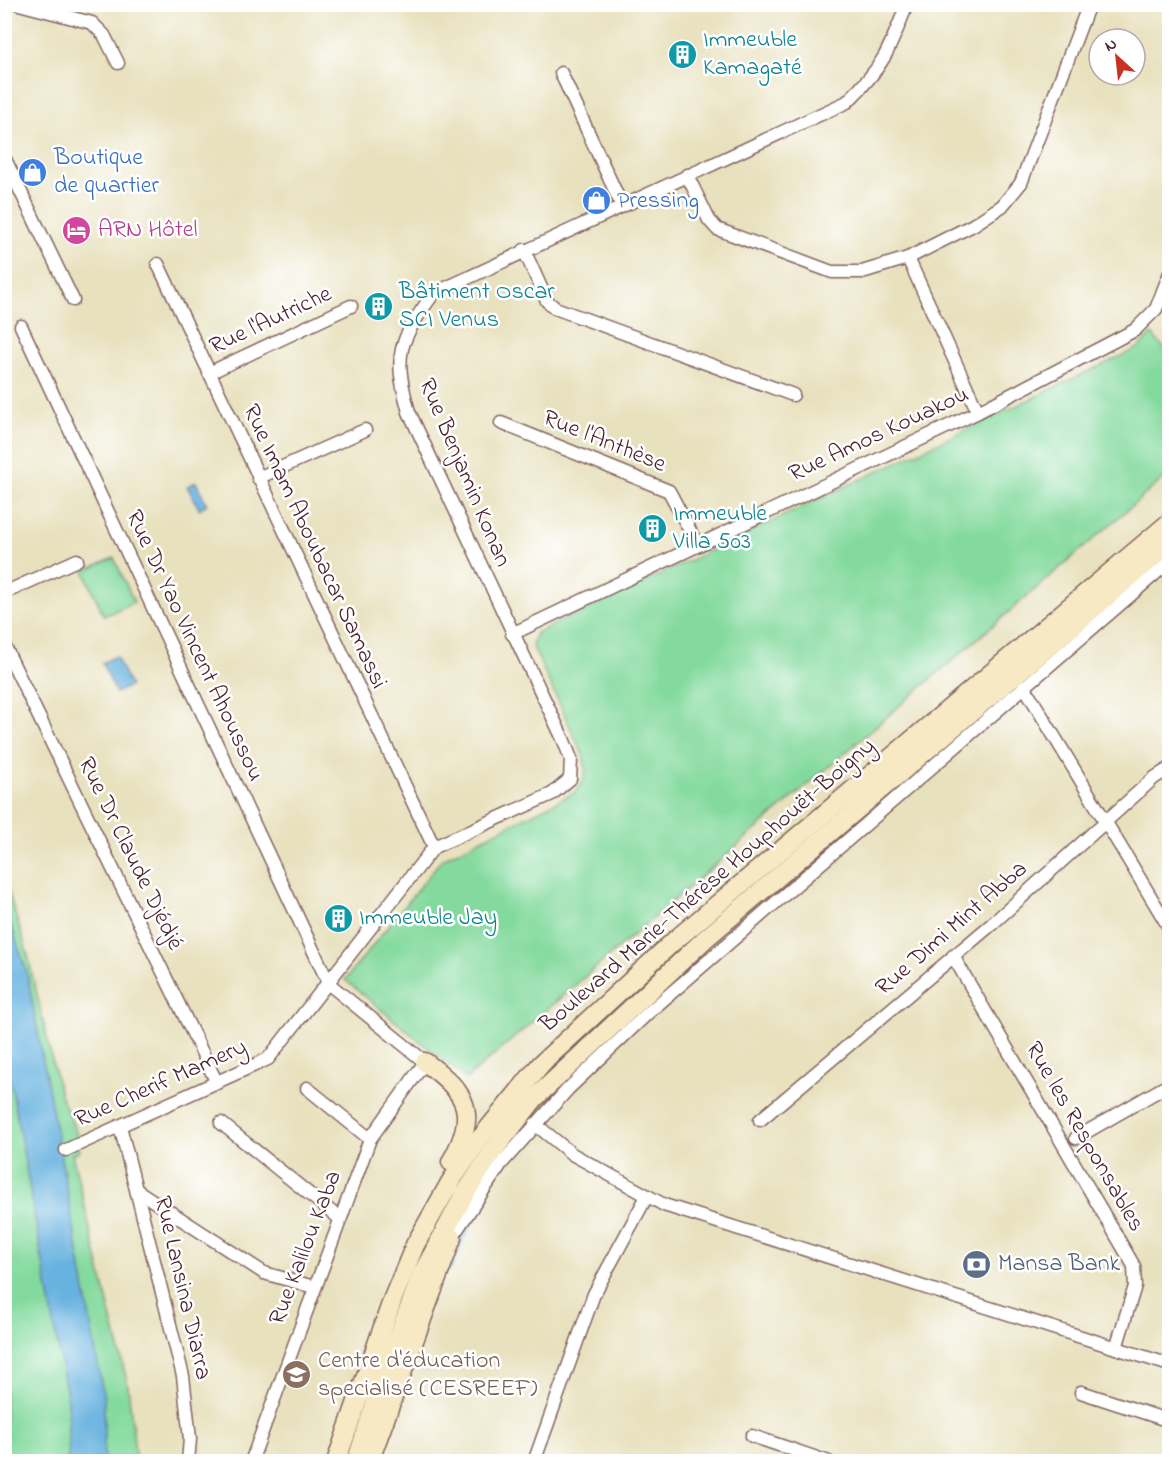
<svg xmlns="http://www.w3.org/2000/svg" width="1174" height="1466" font-family="'Indie Flower',sans-serif">
  <rect width="100%" height="100%" fill="#fff"/>
  <filter id="ink" filterUnits="userSpaceOnUse"><feTurbulence type="fractalNoise" baseFrequency=".0167" numOctaves="2"/><feDisplacementMap in="SourceGraphic" scale="12" xChannelSelector="R" yChannelSelector="G"/><feConvolveMatrix kernelMatrix="1 2 1 2 8 2 1 2 1" color-interpolation-filters="sRGB"/></filter>
  <filter id="wash" filterUnits="userSpaceOnUse"><feTurbulence type="fractalNoise" baseFrequency=".008" numOctaves="4" result="noise"/><feDisplacementMap in="SourceGraphic" scale="24" xChannelSelector="R" yChannelSelector="G"/><feGaussianBlur stdDeviation="1.35" result="paint"/><feColorMatrix in="noise" values="0 0 0 0 0 0 0 0 0 0 0 0 0 0 0 0 0 1.4 0 .05"/><feComposite in="paint" operator="in"/></filter>
  <g filter="url(#wash)">
    <rect width="100%" height="100%" fill="#e8e1be"/>
    <path fill="#edd7bb" d="M382,1447L424,1461L377,1462Z"/>
    <g fill="#84da9e" stroke="#677c64" stroke-width="1.5">
      <path d="M1152,334L1169,354V474L466,1079L345,980L442,859L574,793L582,784L586,770L583,755L532,645L536,633L1138,348Z"/>
      <path d="M114,558L134,602L104,616L84,571Z"/>
      <path d="M4,878L27,952L60,1094L76,1132L80,1150L72,1154L128,1386L136,1461H89L88,1444L63,1461H5Z"/>
    </g>
    <g fill="#68b2e0" stroke="#596886" stroke-width="1.5">
      <path d="M196,482L207,504L199,509L187,486Z"/>
      <path d="M116,656L130,686L116,693L102,663Z"/>
      <path d="M5,907L27,973L75,1234L104,1399V1461H68V1402L5,1051Z"/>
    </g>
    <g fill="none" stroke-linecap="round" stroke-linejoin="round">
      <path stroke="#68b2e0" stroke-width="4" d="M450,1269L473,1216"/>
    </g>
  </g>
  <g filter="url(#ink)">
    <g fill="none" stroke-linecap="round" stroke-linejoin="round">
      <defs>
        <g id="street">
          <path d="M19,4L92,23L104,35L118,63"/>
          <path d="M561,73L622,206"/>
          <path d="M4,157L73,300"/>
          <path d="M687,175L709,220L717,229L832,272H862L908,258L973,225L1002,206L1021,183L1089,4"/>
          <path d="M524,250L547,301L555,308L793,395"/>
          <path d="M908,258L978,412"/>
          <path d="M158,264L434,847"/>
          <path d="M21,326L329,984L425,1062L370,1139L251,1462"/>
          <path d="M209,373L351,306"/>
          <path d="M501,423L669,491L697,544"/>
          <path d="M258,478L365,430"/>
          <path d="M4,593L77,560"/>
          <path d="M512,634L978,412L1135,330L1156,309L1170,273"/>
          <path d="M4,645L217,1083"/>
          <path d="M1024,686L1170,929"/>
          <path d="M953,956L1134,1266L1135,1286L1116,1348"/>
          <path d="M307,1088L370,1139"/>
          <path d="M760,1120L992,924L1154,778L1170,768"/>
          <path d="M221,1123L339,1218"/>
          <path d="M535,1124L572,1154L664,1205L1170,1365"/>
          <path d="M120,1126L183,1376L190,1439L188,1462"/>
          <path d="M1076,1138L1170,1084"/>
          <path d="M66,1150L268,1059L434,847L552,794L570,779L571,759L564,741L409,412C393,354 398,343 433,294L847,102C883,67 889,51 907,4"/>
          <path d="M138,1191L264,1273L314,1287"/>
          <path d="M448,1243L501,1164L568,1089L648,1013L1170,561"/>
          <path d="M1081,1392L1170,1421"/>
          <path d="M752,1436L829,1462"/>
          <path d="M534,1462L594,1294L647,1196"/>
        </g>
        <g id="secondary">
          <path d="M425,1062C469,1094 478,1114 451,1162"/>
          <path d="M336,1462L393,1298L415,1245L451,1181L479,1140L541,1064L674,941L1170,522"/>
          <path d="M356,1462L391,1356L422,1274L464,1195L493,1151L535,1098L705,939L1170,543"/>
          <path d="M369,1462L452,1238"/>
        </g>
      </defs>
      <use href="#street" stroke="#81635e" stroke-width="15"/>
      <use href="#secondary" stroke="#81635e" stroke-width="21"/>
      <use href="#street" stroke="#fff" stroke-width="12"/>
      <use href="#secondary" stroke="#f7e9c3" stroke-width="18"/>
    </g>
  </g>
  <defs>
    <symbol id="building-disc" viewBox="-11 -11 22 22"><circle r="9.5" fill="#0f9aa8" stroke="#fff"/><path d="M-4-6H4V6H1V3H-1V6H-4ZM-2.5-4.3h1.7v1.8h-1.7ZM.8-4.3h1.7v1.8H.8ZM-2.5-1h1.7V.8h-1.7ZM.8-1h1.7V.8H.8Z" fill="#fff"/></symbol>
    <symbol id="shop-disc" viewBox="-11 -11 22 22"><circle r="9.5" fill="#3f7fe0" stroke="#fff"/><path d="M-5-2.5h2.3a2.7 3.5 0 0 1 5.4 0H5L5.5 6h-11ZM-1.5-2.5h3a1.5 2.3 0 0 0-3 0Z" fill="#fff"/></symbol>
    <symbol id="hotel-disc" viewBox="-11 -11 22 22"><circle r="9.5" fill="#d1479c" stroke="#fff"/><path d="M-6-4.5h1.5V1H6V5H4.5V3h-9V5H-6ZM-4 0a1.8 1.8 0 1 1 3.6 0ZM.5 0V-2.5h3Q6-2.5 6 0Z" fill="#fff"/></symbol>
    <symbol id="bank-disc" viewBox="-11 -11 22 22"><circle r="9.5" fill="#5c6f8a" stroke="#fff"/><path d="M-6-4H6V4H-6ZM0-2.3a2.3 2.3 0 1 0 0 4.6a2.3 2.3 0 1 0 0-4.6Z" fill="#fff"/></symbol>
    <symbol id="school-disc" viewBox="-11 -11 22 22"><circle r="9.5" fill="#8d6e63" stroke="#fff"/><path d="M0-5L7-2L0 1L-7-2ZM-4 1L0 2.5L4 1V4Q0 6-4 4Z" fill="#fff"/></symbol>
  </defs>
  <g fill-rule="evenodd">
    <use href="#building-disc" x="666" y="38" width="33" height="33"/>
    <use href="#shop-disc" x="16" y="156" width="33" height="33"/>
    <use href="#shop-disc" x="580" y="184" width="33" height="33"/>
    <use href="#hotel-disc" x="60" y="214" width="33" height="33"/>
    <use href="#building-disc" x="362" y="290" width="33" height="33"/>
    <use href="#building-disc" x="636" y="512" width="33" height="33"/>
    <use href="#building-disc" x="322" y="902" width="33" height="33"/>
    <use href="#bank-disc" x="960" y="1248" width="33" height="33"/>
    <use href="#school-disc" x="280" y="1358" width="33" height="33"/>
  </g>
  <g text-anchor="middle" dominant-baseline="central" stroke-width="5" stroke-linejoin="round" paint-order="stroke">
    <g font-size="24" fill="#0d838f" stroke="#fff" text-anchor="start">
      <text x="703" y="40">Immeuble<tspan x="703" dy="28">Kamagaté</tspan></text>
      <text x="399" y="292">Bâtiment Oscar<tspan x="399" dy="28">SCI Venus</tspan></text>
      <text x="673" y="514">Immeuble<tspan x="673" dy="28">Villa 503</tspan></text>
      <text x="359" y="918">Immeuble Jay</text>
    </g>
    <g font-size="24" fill="#366cbe" stroke="#fff" text-anchor="start">
      <text x="54" y="158">Boutique<tspan x="54" dy="28">de quartier</tspan></text>
      <text x="617" y="201">Pressing</text>
    </g>
    <g font-size="24" fill="#b23c85" stroke="#fff" text-anchor="start">
      <text x="98" y="230">ARN Hôtel</text>
    </g>
    <g font-size="24" fill="#4a1f2b" stroke="#fff">
      <text transform="translate(271 321) rotate(-25)">Rue l'Autriche</text>
      <text transform="translate(879 435) rotate(-25)">Rue Amos Kouakou</text>
      <text transform="translate(604 442) rotate(22)">Rue l'Anthèse</text>
      <text transform="translate(464 473) rotate(67)">Rue Benjamin Konan</text>
      <text transform="translate(314 547) rotate(65)">Rue Imam Aboubacar Samassi</text>
      <text transform="translate(194 646) rotate(65)">Rue Dr Yao Vincent Ahoussou</text>
      <text transform="translate(130 854) rotate(64)">Rue Dr Claude Djédjé</text>
      <text transform="translate(708 886) rotate(-41)">Boulevard Marie-Thérèse Houphouët-Boigny</text>
      <text transform="translate(952 929) rotate(-41)">Rue Dimi Mint Abba</text>
      <text transform="translate(161 1084) rotate(-24)">Rue Cherif Mamery</text>
      <text transform="translate(1084 1137) rotate(60)">Rue les Responsables</text>
      <text transform="translate(306 1248) rotate(-69)">Rue Kalilou Kaba</text>
      <text transform="translate(182 1288) rotate(77)">Rue Lansina Diarra</text>
    </g>
    <g font-size="24" fill="#4e5e75" stroke="#fff" text-anchor="start">
      <text x="998" y="1264">Mansa Bank</text>
    </g>
    <g font-size="24" fill="#785e54" stroke="#fff" text-anchor="start">
      <text x="318" y="1361">Centre d'éducation<tspan x="318" dy="28">specialisé (CESREEF)</tspan></text>
    </g>
  </g>
  <rect width="1174" height="1466" fill="none" stroke="#fff" stroke-width="24"/>
  <g transform="translate(1117 57) rotate(333)"><circle r="28" fill="#ffffff" stroke="#b7a5aa" stroke-width="1.5"/>
  <path d="M0-4.5L10 22L0 15L-10 22Z" fill="#c8321e"/>
  <text y="-9" font-size="16" font-weight="bold" text-anchor="middle" fill="#4a1f2b">N</text>
  </g>
</svg>
